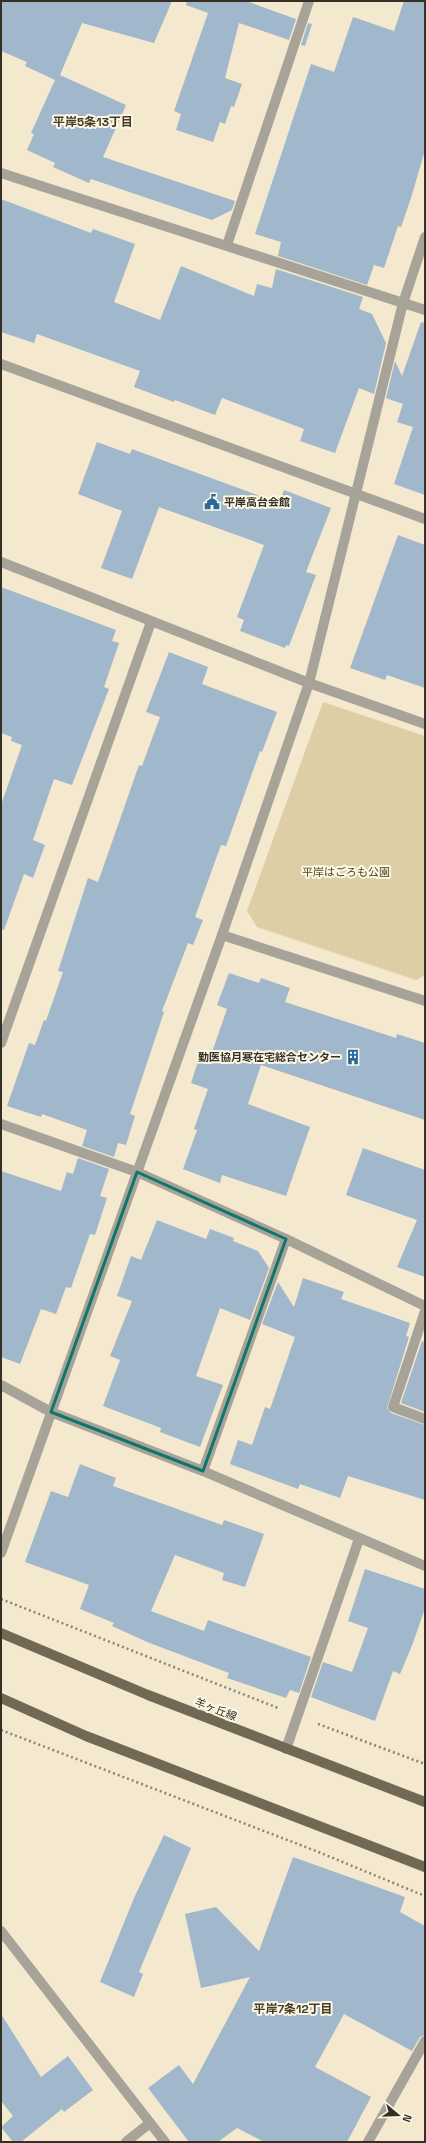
<svg xmlns="http://www.w3.org/2000/svg" width="426" height="2143" font-family="'Space Grotesk','Noto Sans JP',sans-serif">
  <rect width="100%" height="100%" fill="#f4e9ce"/>
  <path fill="#decea6" d="M323,702L425,736V975L416,980L257,927L247,911Z"/>
  <g fill="#a1b7cb">
    <path d="M1,1H172L154,43L82,23L60,75L126,105L103,157L235,201L232,210L212,220L91,179L89,183L53,167L55,163L27,150L34,134L31,133L55,80L25,66L27,62L1,51Z"/>
    <path d="M187,1H246L296,19L289,40L239,23L225,78L242,84L234,107L231,106L225,124L220,122L213,142L176,130L181,114L174,111L208,13L186,5Z"/>
    <path d="M404,1H425V150L411,198L401,227L398,226L384,268L374,265L367,285L278,256L281,242L255,234L311,64L334,72L353,17L394,31Z"/>
    <path d="M308,23L312,24L305,46L301,45Z"/>
    <path d="M1,199L91,233L93,229L135,244L114,302L160,320L181,266L254,296L257,284L272,288L276,269L363,297L359,309L372,314L386,343L374,394L359,388L335,453L300,441L304,429L222,398L215,415L175,400L174,402L134,387L140,371L37,334L34,343L1,332Z"/>
    <path d="M421,322L425,323V495L394,484L413,427L397,422L403,404L386,398L395,361L402,376Z"/>
    <path d="M97,442L130,454L132,449L279,503L284,490L331,508L306,572L316,575L289,646L286,645L285,648L240,631L244,620L237,617L264,545L159,507L132,579L101,568L122,511L78,494Z"/>
    <path d="M398,535L425,545V688L387,675L385,680L350,668Z"/>
    <path d="M1,587L116,630L112,641L119,643L104,687L109,689L72,785L54,779L33,840L45,845L33,878L24,874L4,930L1,929V805L22,745L11,741L12,737L1,733Z"/>
    <path d="M169,652L208,667L202,684L277,712L262,752L260,751L226,846L221,845L195,917L203,920L193,945L188,943L162,1011L164,1012L130,1114L135,1116L126,1145L118,1143L114,1157L82,1146L87,1130L42,1114L41,1117L7,1106L29,1043L35,1045L44,1020L46,1021L63,972L58,971L88,878L98,882L139,765L142,766L160,717L146,712Z"/>
    <path d="M229,973L259,983L261,978L290,988L285,1002L396,1038L397,1034L425,1043V1120L261,1065L248,1104L310,1127L286,1196L222,1175L220,1183L183,1169L197,1130L194,1129L208,1089L191,1083L200,1055L210,1058L227,1009L217,1005Z"/>
    <path d="M363,1148L425,1170V1277L397,1267L417,1220L346,1195Z"/>
    <path d="M78,1158L109,1169L100,1196L107,1198L95,1235L90,1234L71,1288L66,1287L56,1314L41,1309L20,1364L1,1357V1171L61,1191L67,1172L73,1174Z"/>
    <path d="M157,1220L206,1239L210,1229L234,1238L233,1241L258,1251L269,1268L250,1320L220,1308L196,1376L223,1385L200,1447L160,1432L161,1428L103,1406L120,1360L110,1356L132,1301L117,1296L131,1256L141,1260Z"/>
    <path d="M303,1278L344,1292L341,1299L410,1323L406,1336L409,1337L387,1408L391,1413L425,1425V1500L348,1476L340,1498L300,1484L298,1489L230,1464L238,1440L252,1445L265,1407L270,1409L295,1337L262,1324L278,1282L294,1307Z"/>
    <path d="M422,1341L425,1342V1412L401,1403Z"/>
    <path d="M80,1464L116,1478L113,1486L222,1525L224,1520L264,1534L245,1587L222,1580L224,1573L175,1555L151,1611L204,1631L208,1620L311,1657L299,1693L290,1690L286,1698L227,1678L229,1673L147,1642L112,1626L114,1623L80,1609L89,1585L25,1562L51,1491L68,1497Z"/>
    <path d="M365,1569L425,1589V1608L413,1643L400,1674L393,1671L375,1721L311,1697L323,1662L352,1672L368,1628L348,1621Z"/>
    <path d="M164,1835L191,1848L139,1972L143,1974L134,1997L100,1982L134,1898Z"/>
    <path d="M293,1857L405,1897L400,1912L425,1926V2035L420,2037L412,2051L344,2014L315,2067L371,2097L347,2142H264L237,2128L218,2142H189L148,2088L179,2065L193,2084L250,1977L201,1988L185,1914L216,1907L259,1951Z"/>
    <path d="M1,2014L41,2077L68,2056L93,2090L64,2112L62,2109L21,2142H13L1,2127L13,2116L1,2101Z"/>
  </g>
  <g fill="none" stroke-linecap="round" stroke-linejoin="round">
    <g stroke="#8b8472" stroke-width="2.5" stroke-dasharray="2 3" stroke-linecap="butt">
      <path d="M1,1599L278,1708"/>
      <path d="M318,1724L425,1764"/>
      <path d="M1,1730L316,1851L425,1896"/>
    </g>
    <path stroke="#a8a398" stroke-width="10" d="M425,1311L393,1407L425,1419"/>
    <g stroke="#a8a398" stroke-width="10">
      <path d="M1,173L425,310"/>
      <path d="M227,245L309,1"/>
      <path d="M1,364L425,519"/>
      <path d="M1,562L309,683L425,724"/>
      <path d="M222,935L425,1001"/>
      <path d="M1,1043L151,622"/>
      <path d="M1,1124L137,1172L286,1239L425,1306"/>
      <path d="M1,1385L51,1412L203,1471L425,1566"/>
      <path d="M203,1471L286,1239"/>
      <path d="M1,1553L222,935L309,683L403,303L425,237"/>
      <path d="M286,1749L359,1539"/>
      <path d="M1,1931L165,2142"/>
      <path d="M126,2142L150,2123"/>
      <path d="M368,2142L425,2041"/>
    </g>
    <g stroke="#716954" stroke-width="10">
      <path d="M1,1633L148,1695L425,1802"/>
      <path d="M1,1698L86,1736L425,1867"/>
    </g>
  </g>
  <path fill="none" stroke="#0f766e" stroke-width="3" stroke-linejoin="round" d="M137,1172L286,1239L203,1471L51,1412Z"/>
  <defs>
    <symbol id="civic-bare" viewBox="-9 -9 18 18"><path d="M-.6-6.5H3V-4.5H.6V-3L4-1V1h2V6H-6V1h2V-1L-.6-3ZM-1.2 2.5V6h2.4V2.5Z" fill="#286aa0" stroke="#fdf7e6" stroke-width="2.5" paint-order="stroke"/></symbol>
    <symbol id="building-bare" viewBox="-9 -9 18 18"><path d="M-4-6H4V6H1V3H-1V6H-4ZM-2.5-4.3h1.7v1.8h-1.7ZM.8-4.3h1.7v1.8H.8ZM-2.5-1h1.7V.8h-1.7ZM.8-1h1.7V.8H.8Z" fill="#286aa0" stroke="#fdf7e6" stroke-width="2.5" paint-order="stroke"/></symbol>
  </defs>
  <g fill-rule="evenodd">
    <use href="#civic-bare" x="201" y="491" width="22" height="22"/>
    <use href="#building-bare" x="342" y="1046" width="22" height="22"/>
  </g>
  <g text-anchor="middle" dominant-baseline="central" stroke-width="4" stroke-linejoin="round" paint-order="stroke">
    <g font-size="11" font-weight="bold" fill="#343026" stroke="#fdf7e6" text-anchor="start">
      <text x="224" y="502">平岸高台会館</text>
      <text x="341" y="1057" text-anchor="end">勤医協月寒在宅総合センター</text>
    </g>
    <g font-size="11" fill="#54441a" stroke="#fdf7e6">
      <text x="346" y="872">平岸はごろも公園</text>
    </g>
    <g font-size="11" fill="#343026" stroke="#fdf7e6">
      <text transform="translate(216 1709) rotate(21)">羊ヶ丘線</text>
    </g>
    <g font-size="12" font-weight="bold" fill="#443b24" stroke="#fdf7e6">
      <text x="93" y="122">平岸5条13丁目</text>
      <text x="293" y="2009">平岸7条12丁目</text>
    </g>
  </g>
  <rect width="426" height="2143" fill="none" stroke="#343026" stroke-width="4"/>
  <g transform="translate(398 2115) rotate(109)" stroke="#fdf7e6" stroke-width="3" paint-order="stroke">
  <path d="M0-3L7 15L0 10L-7 15Z" fill="#343026"/>
  <text y="-6" font-size="11" font-weight="bold" text-anchor="middle" fill="#343026">N</text>
  </g>
</svg>
